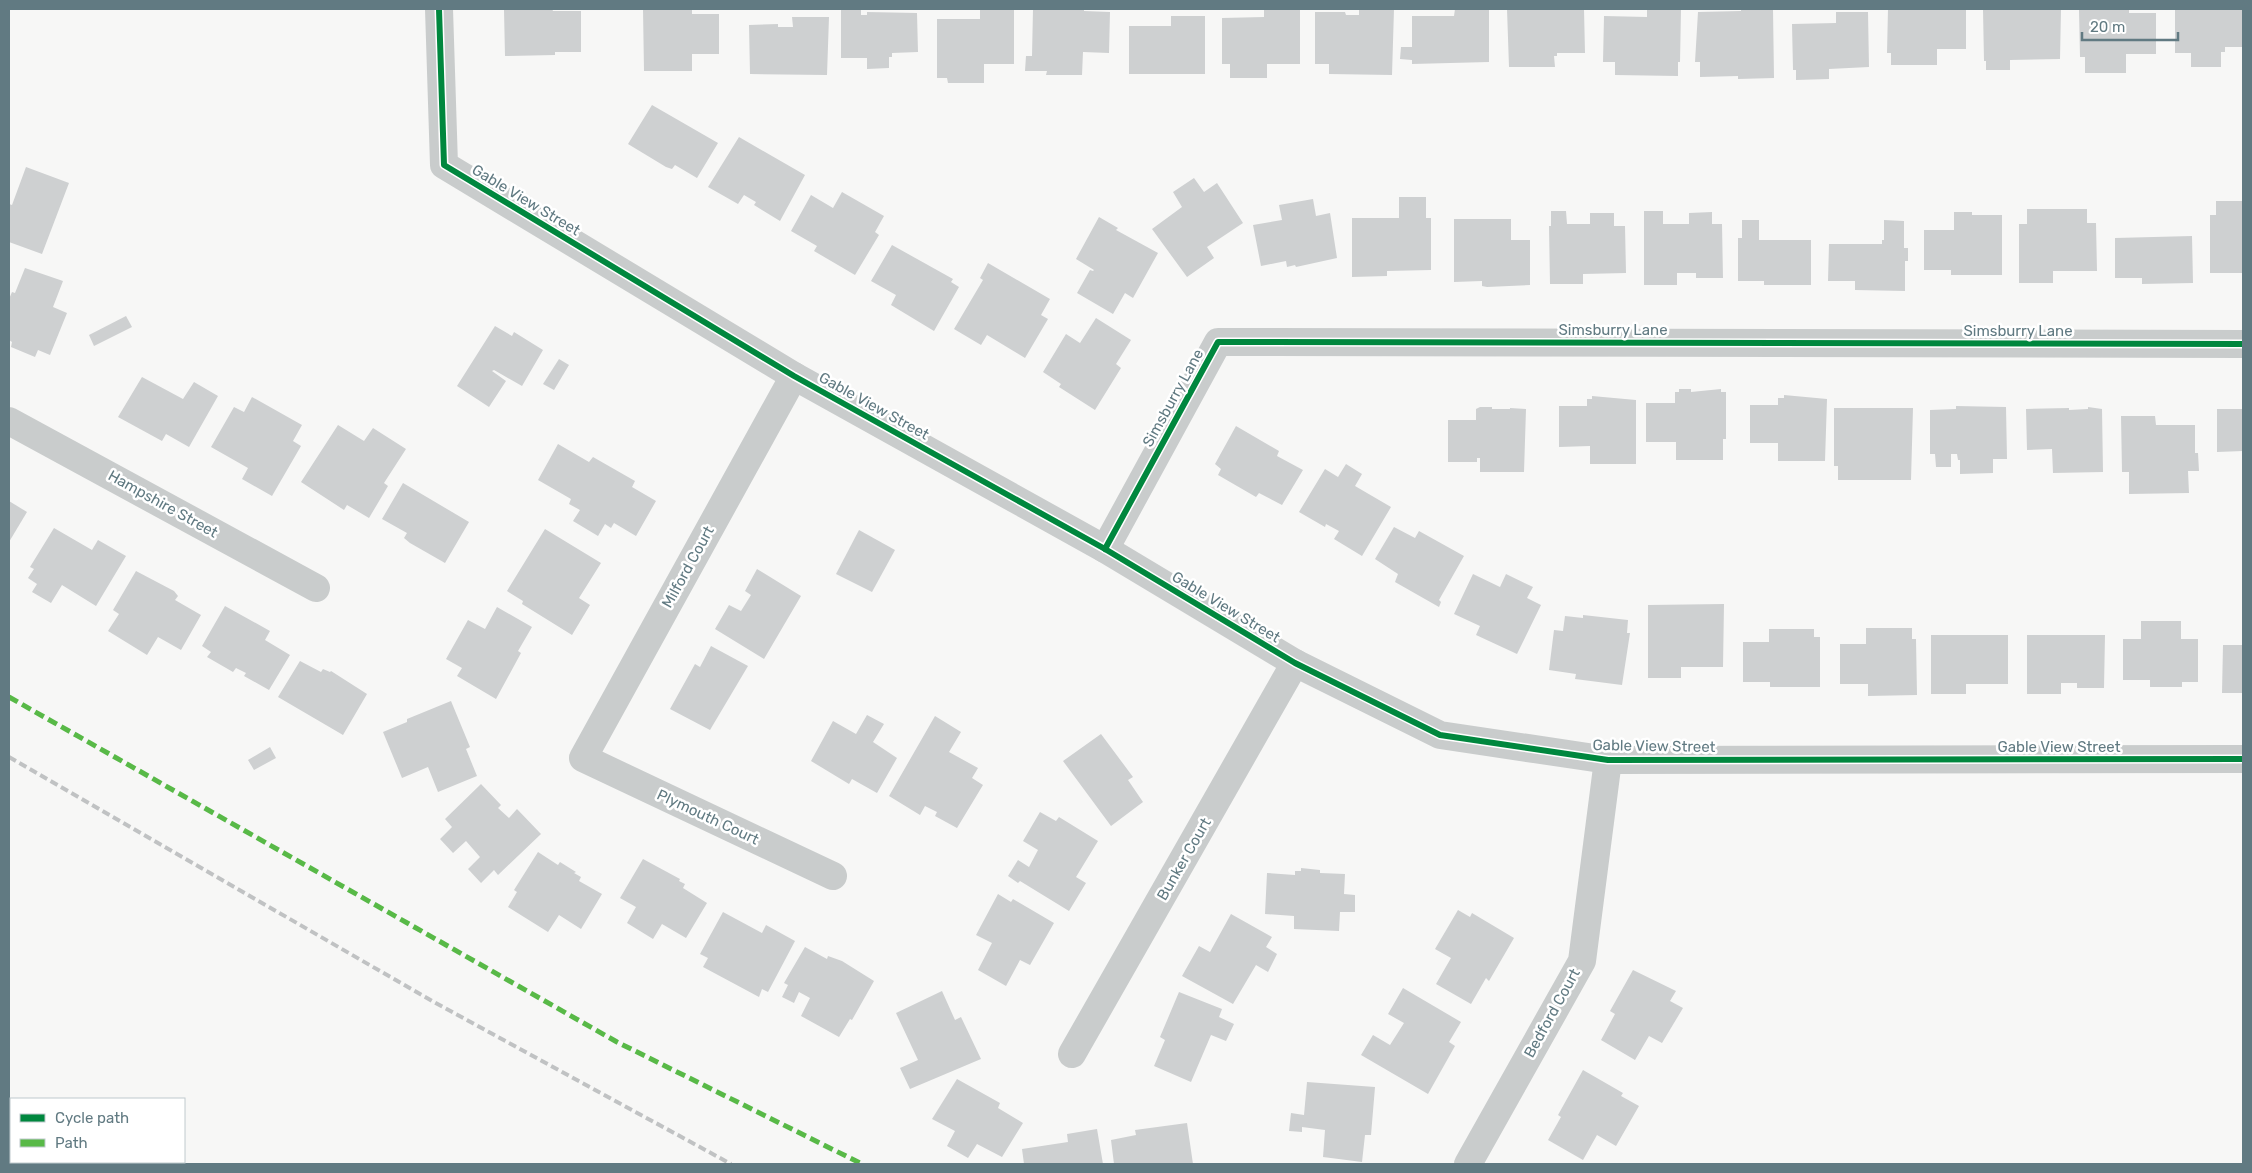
<svg xmlns="http://www.w3.org/2000/svg" width="2252" height="1173" font-family="Rubik,sans-serif">
  <rect width="100%" height="100%" fill="#f7f7f6"/>
  <!-- building -->
  <g fill="#ced0d1">
    <polygon points="552,9 553,11 581,11 581,52 555,52 555,55 505,56 504,10"/>
    <polygon points="643,9 692,9 692,14 719,14 719,54 692,54 692,71 644,71"/>
    <polygon points="841,9 861,9 861,15 867,15 867,12 917,13 918,52 892,53 892,57 889,57 889,68 867,69 867,58 841,58"/>
    <polygon points="980,9 1014,9 1014,64 984,64 984,83 948,83 947,78 937,78 937,19 980,19"/>
    <polygon points="1033,9 1084,9 1084,11 1110,12 1109,53 1083,52 1082,75 1046,75 1047,71 1025,71 1026,56 1032,56"/>
    <polygon points="1264,9 1300,9 1300,64 1267,64 1267,78 1230,78 1230,64 1222,64 1222,18 1264,17"/>
    <polygon points="1359,9 1394,9 1392,75 1329,74 1329,64 1315,64 1315,12 1345,12 1346,15 1359,15"/>
    <polygon points="1455,9 1489,9 1489,62 1412,64 1412,60 1400,59 1401,47 1412,47 1412,16 1454,16"/>
    <polygon points="1507,9 1584,9 1585,53 1557,53 1557,56 1554,56 1555,67 1509,67"/>
    <polygon points="1647,9 1681,9 1680,62 1678,62 1678,76 1615,75 1615,62 1603,62 1604,16 1647,17"/>
    <polygon points="1741,9 1773,9 1774,78 1738,79 1738,76 1700,77 1700,62 1695,62 1698,12 1741,11"/>
    <polygon points="1888,9 1966,9 1966,49 1937,49 1937,65 1891,65 1891,53 1887,53"/>
    <polygon points="2027,9 2061,9 2060,59 2010,60 2010,70 1986,70 1986,61 1984,61 1983,10"/>
    <polygon points="2129,9 2129,13 2156,13 2156,54 2126,54 2126,73 2085,73 2085,57 2080,57 2079,10"/>
    <polygon points="2175,9 2243,9 2243,47 2225,47 2225,52 2221,52 2221,67 2191,67 2191,53 2175,53"/>
    <polygon points="1836,12 1868,12 1869,67 1829,69 1829,79 1796,80 1796,70 1793,70 1792,24 1836,23"/>
    <polygon points="1171,16 1205,16 1205,74 1129,74 1129,26 1171,26"/>
    <polygon points="792,17 829,17 827,75 750,74 749,25 778,24 778,27 793,27"/>
    <polygon points="652,105 718,143 697,178 675,165 672,169 666,167 628,144"/>
    <polygon points="739,137 805,175 780,221 754,205 756,202 744,195 738,204 708,187"/>
    <polygon points="26,167 69,183 42,254 9,242 9,204 12,205"/>
    <polygon points="1194,178 1204,192 1217,183 1243,223 1207,247 1214,258 1187,277 1152,229 1182,207 1173,192"/>
    <polygon points="842,192 884,216 875,232 879,235 855,275 814,251 817,246 791,231 811,195 833,208"/>
    <polygon points="1399,197 1426,197 1426,218 1431,218 1431,270 1387,271 1387,276 1352,277 1352,218 1399,218"/>
    <polygon points="1313,199 1316,216 1330,213 1337,258 1296,267 1295,265 1287,267 1286,261 1261,266 1253,225 1282,220 1279,205"/>
    <polygon points="2216,201 2243,201 2243,273 2210,273 2210,215 2216,215"/>
    <polygon points="2027,209 2087,209 2087,223 2096,223 2097,271 2053,271 2053,283 2019,283 2019,224 2027,224"/>
    <polygon points="1551,211 1566,211 1567,224 1590,224 1590,213 1614,213 1614,226 1625,226 1626,273 1583,274 1583,284 1550,284 1549,226 1551,226"/>
    <polygon points="1644,211 1663,211 1663,224 1689,224 1689,213 1712,212 1712,224 1722,224 1723,278 1696,278 1696,273 1677,273 1677,285 1644,285"/>
    <polygon points="1954,212 1972,212 1972,215 2002,215 2002,275 1951,275 1951,270 1924,270 1924,230 1954,230"/>
    <polygon points="1099,217 1118,228 1116,230 1158,253 1133,298 1125,293 1113,314 1077,293 1090,270 1093,271 1094,270 1076,259"/>
    <polygon points="1454,219 1511,219 1511,240 1530,240 1530,285 1487,287 1482,286 1482,281 1454,282"/>
    <polygon points="1742,220 1759,220 1759,240 1811,240 1811,285 1764,285 1764,281 1738,281 1738,238 1742,238"/>
    <polygon points="1884,220 1904,221 1904,248 1908,248 1908,261 1905,261 1905,291 1855,290 1855,281 1828,281 1829,244 1882,244 1882,240 1884,240"/>
    <polygon points="2192,236 2193,283 2142,284 2142,278 2115,278 2115,238"/>
    <polygon points="892,245 953,279 951,282 959,287 934,331 891,305 896,295 871,281"/>
    <polygon points="988,263 1050,299 1041,315 1048,319 1025,358 987,335 981,345 954,329 983,280 980,278"/>
    <polygon points="25,268 63,281 53,307 67,313 50,355 38,350 35,357 11,347 12,342 9,340 9,299 12,292 15,293"/>
    <polygon points="126,316 132,327 94,346 89,335"/>
    <polygon points="1096,318 1131,340 1116,364 1121,368 1095,410 1059,387 1061,384 1043,372 1066,334 1080,343"/>
    <polygon points="495,326 512,336 514,332 543,350 522,386 494,370 492,371 506,381 489,407 457,386"/>
    <polygon points="559,359 569,365 554,390 543,384"/>
    <polygon points="142,377 183,399 194,382 218,396 189,447 166,434 162,441 118,417"/>
    <polygon points="1679,389 1691,389 1691,392 1721,389 1721,392 1726,392 1726,439 1723,439 1723,460 1676,460 1676,442 1646,442 1646,403 1675,403 1675,392 1679,392"/>
    <polygon points="1784,395 1827,399 1825,461 1778,461 1778,443 1750,443 1750,405 1778,405 1778,398 1784,398"/>
    <polygon points="1592,396 1636,400 1636,464 1590,464 1590,446 1559,447 1559,406 1587,406 1587,399 1592,399"/>
    <polygon points="252,397 302,425 293,441 301,446 272,496 242,479 248,468 211,447 234,407 244,412"/>
    <polygon points="1956,406 2006,407 2007,459 1993,459 1993,473 1960,474 1960,460 1958,460 1957,454 1951,454 1951,467 1936,467 1935,454 1930,454 1930,410 1956,409"/>
    <polygon points="1480,407 1492,407 1492,409 1510,409 1510,408 1526,409 1524,472 1480,472 1480,458 1477,458 1477,462 1448,462 1448,420 1476,420 1476,409"/>
    <polygon points="2088,407 2102,409 2103,472 2053,473 2052,449 2027,450 2026,409 2069,408 2069,410 2088,409"/>
    <polygon points="1834,408 1913,408 1911,480 1838,480 1838,466 1834,466"/>
    <polygon points="2217,409 2243,409 2243,451 2217,452"/>
    <polygon points="2121,416 2155,416 2156,425 2195,425 2195,453 2198,453 2199,471 2188,471 2189,493 2129,494 2129,472 2122,472"/>
    <polygon points="338,425 364,441 373,428 406,449 384,483 388,486 369,518 347,505 344,510 301,482"/>
    <polygon points="1236,426 1279,451 1277,456 1303,470 1282,505 1259,493 1256,497 1218,475 1221,469 1215,464"/>
    <polygon points="558,444 589,462 593,457 635,481 632,487 656,501 636,536 614,523 611,528 605,524 598,536 573,521 580,510 569,504 571,499 538,480"/>
    <polygon points="1346,464 1362,474 1355,486 1391,507 1362,556 1334,539 1339,531 1326,524 1325,527 1299,512 1325,469 1338,477"/>
    <polygon points="403,483 469,522 445,563 410,543 404,538 407,533 382,519"/>
    <polygon points="9,501 27,512 9,542"/>
    <polygon points="1394,527 1415,538 1419,531 1464,556 1439,600 1441,602 1439,607 1395,582 1398,574 1375,559"/>
    <polygon points="54,528 92,550 98,540 126,556 96,606 62,585 51,603 32,592 37,584 28,578 34,569 30,567"/>
    <polygon points="545,529 601,563 579,598 590,605 572,635 522,604 523,601 507,591"/>
    <polygon points="859,530 895,550 872,592 836,574"/>
    <polygon points="757,569 801,596 764,659 715,629 729,605 741,611 751,595 745,591"/>
    <polygon points="136,571 174,591 178,596 175,600 201,615 181,650 158,637 147,655 108,631 119,614 113,610"/>
    <polygon points="1473,574 1500,587 1506,574 1533,587 1527,598 1541,605 1517,654 1476,635 1480,626 1454,614"/>
    <polygon points="1724,604 1723,667 1681,667 1681,678 1648,678 1648,605"/>
    <polygon points="225,606 270,631 265,640 290,655 269,690 244,676 246,673 236,668 233,672 207,657 211,652 202,646"/>
    <polygon points="497,607 532,627 518,651 521,653 496,699 457,676 462,668 446,659 468,620 485,629"/>
    <polygon points="1583,615 1628,620 1627,633 1630,633 1622,685 1575,679 1576,674 1549,670 1554,630 1563,631 1565,616 1583,618"/>
    <polygon points="2141,621 2181,621 2181,639 2198,639 2198,682 2182,682 2182,687 2150,687 2150,680 2123,680 2123,639 2141,639"/>
    <polygon points="1866,628 1912,628 1912,639 1916,639 1917,695 1868,696 1868,684 1840,684 1840,644 1866,644"/>
    <polygon points="1769,629 1814,629 1814,637 1820,637 1820,687 1770,687 1770,682 1743,682 1743,642 1769,642"/>
    <polygon points="1931,635 2008,635 2008,684 1966,684 1966,694 1931,694"/>
    <polygon points="2027,635 2105,635 2104,688 2077,688 2077,683 2061,683 2061,694 2027,694"/>
    <polygon points="2223,645 2243,645 2243,693 2222,693"/>
    <polygon points="711,646 748,666 710,730 670,709 695,664 700,667"/>
    <polygon points="300,661 321,672 323,669 330,672 331,671 367,694 343,735 278,697"/>
    <polygon points="451,701 470,747 466,749 477,776 438,792 428,767 402,778 383,732 407,722 407,719"/>
    <polygon points="867,715 884,724 873,742 897,758 877,793 852,779 849,784 811,761 833,721 856,734"/>
    <polygon points="935,716 961,732 949,752 978,768 972,778 983,785 957,828 935,816 937,812 925,806 920,815 889,796"/>
    <polygon points="1101,734 1133,777 1128,780 1143,802 1111,826 1063,761"/>
    <polygon points="270,747 276,758 254,770 248,760"/>
    <polygon points="481,784 501,805 498,808 509,818 517,809 541,834 498,875 494,870 481,883 468,869 480,857 466,841 453,853 440,839 452,827 445,819"/>
    <polygon points="1040,812 1056,821 1059,817 1098,841 1076,877 1086,883 1069,911 1020,881 1018,883 1008,876 1018,860 1029,867 1038,850 1023,841"/>
    <polygon points="538,852 558,865 560,862 576,872 574,873 581,877 579,881 602,894 581,929 559,915 548,932 508,907 517,892 514,890"/>
    <polygon points="643,859 680,879 679,881 685,884 683,888 707,903 686,938 662,924 653,939 627,923 636,907 620,898"/>
    <polygon points="1301,868 1320,870 1320,873 1345,874 1344,894 1355,895 1355,912 1340,912 1339,931 1294,929 1294,916 1265,914 1267,873 1295,875 1295,871 1301,871"/>
    <polygon points="998,894 1011,902 1013,899 1054,923 1030,965 1020,960 1006,986 978,970 992,943 976,935"/>
    <polygon points="1458,910 1470,917 1472,913 1514,938 1489,981 1486,978 1471,1004 1436,984 1451,958 1435,949"/>
    <polygon points="723,912 762,933 766,925 795,941 768,992 762,989 759,997 703,967 708,958 700,954"/>
    <polygon points="1231,914 1272,937 1266,947 1277,954 1268,972 1256,965 1233,1004 1182,976 1199,946 1210,952"/>
    <polygon points="805,947 827,959 828,956 842,961 874,981 852,1020 850,1019 839,1037 801,1016 810,998 799,992 794,1003 782,997 788,985 784,983"/>
    <polygon points="1633,970 1676,991 1670,1001 1683,1008 1662,1043 1649,1036 1635,1060 1601,1040 1615,1014 1610,1011"/>
    <polygon points="1403,988 1461,1022 1449,1042 1455,1046 1428,1094 1361,1055 1373,1035 1390,1045 1404,1023 1388,1014"/>
    <polygon points="942,991 955,1020 961,1017 981,1059 910,1089 900,1068 918,1060 896,1013"/>
    <polygon points="1179,992 1222,1009 1219,1017 1234,1024 1226,1041 1211,1035 1191,1082 1154,1066 1165,1040 1160,1037"/>
    <polygon points="1583,1070 1623,1093 1621,1096 1639,1106 1616,1146 1597,1135 1583,1160 1548,1140 1561,1117 1558,1115"/>
    <polygon points="957,1079 1000,1103 998,1108 1023,1123 1002,1157 977,1144 968,1158 947,1146 955,1131 932,1119"/>
    <polygon points="1307,1082 1375,1087 1371,1135 1365,1135 1362,1162 1323,1157 1325,1130 1302,1127 1302,1132 1289,1131 1291,1113 1304,1115"/>
    <polygon points="1187,1123 1193,1164 1114,1164 1111,1140 1136,1135 1135,1130"/>
    <polygon points="1097,1129 1103,1164 1024,1164 1022,1149 1068,1142 1067,1134"/>
  </g>
  <g fill="none" stroke-linecap="round" stroke-linejoin="round">
    <!-- minor -->
    <g stroke="#c9cccc" stroke-width="28">
      <polyline points="439,9 444,165 794,376 1105,549 1295,663 1440,735 1608,760 2243,759"/>
      <polyline points="794,376 583,758 833,876"/>
      <polyline points="9,421 316,588"/>
      <polyline points="1105,549 1218,342 2243,344"/>
      <polyline points="1072,1054 1295,663"/>
      <polyline points="1468,1164 1582,961 1608,760"/>
    </g>
    <!-- rail -->
    <polyline stroke="#c0c2c3" stroke-width="4" stroke-dasharray="8 4" stroke-linecap="butt" points="9,757 432,1001 731,1164"/>
    <!-- quiet -->
    <polyline stroke="#58b947" stroke-width="5" stroke-dasharray="10 5" stroke-linecap="butt" points="9,697 617,1042 862,1164"/>
    <!-- cycleway casing -->
    <g stroke="#fff" stroke-width="9">
      <g id="cycleway">
        <polyline points="439,9 444,165 794,376 1105,549 1295,663 1440,735 1608,760 2243,759"/>
        <polyline points="1105,549 1218,342 2243,344"/>
      </g>
    </g>
    <!-- cycleway -->
    <use href="#cycleway" stroke="#00873e" stroke-width="6"/>
  </g>
  <g text-anchor="middle" stroke-width="5" stroke-linejoin="round" paint-order="stroke">
    <!-- street labels -->
    <g font-size="15" fill="#617a82" stroke="#fff">
      <text transform="translate(526 200) rotate(31)" y="5">Gable View Street</text>
      <text x="1613" y="335">Simsburry Lane</text>
      <text x="2018" y="336">Simsburry Lane</text>
      <text transform="translate(1173 398) rotate(-61)" y="5">Simsburry Lane</text>
      <text transform="translate(874 406) rotate(29)" y="5">Gable View Street</text>
      <text transform="translate(163 504) rotate(29)" y="5">Hampshire Street</text>
      <text transform="translate(688 567) rotate(-61)" y="5">Milford Court</text>
      <text transform="translate(1226 607) rotate(31)" y="5">Gable View Street</text>
      <text transform="translate(1654 746) rotate(1)" y="5">Gable View Street</text>
      <text x="2059" y="752">Gable View Street</text>
      <text transform="translate(708 817) rotate(25)" y="5">Plymouth Court</text>
      <text transform="translate(1184 859) rotate(-60)" y="5">Bunker Court</text>
      <text transform="translate(1552 1013) rotate(-61)" y="5">Bedford Court</text>
    </g>
  </g>
  <!-- border -->
  <rect width="2252" height="1173" fill="none" stroke="#617a82" stroke-width="20"/>
  <!-- legend -->
  <rect x="10" y="1098" width="175" height="65" fill="#ffffff" stroke="#c0cacd"/>
  <rect x="20" y="1114" width="25" height="8" fill="#00873e" stroke="#c0cacd"/>
  <text x="55" y="1123" font-size="15" fill="#617a82">Cycle path</text>
  <rect x="20" y="1139" width="25" height="8" fill="#58b947" stroke="#c0cacd"/>
  <text x="55" y="1148" font-size="15" fill="#617a82">Path</text>
  <!-- scale -->
  <path d="M2082 32v8h96v-8" fill="none" stroke="#617a82" stroke-width="2.5"/>
  <text x="2090" y="32" font-size="15" fill="#617a82" stroke="#ffffff" stroke-width="4" paint-order="stroke">20 m</text>
</svg>
